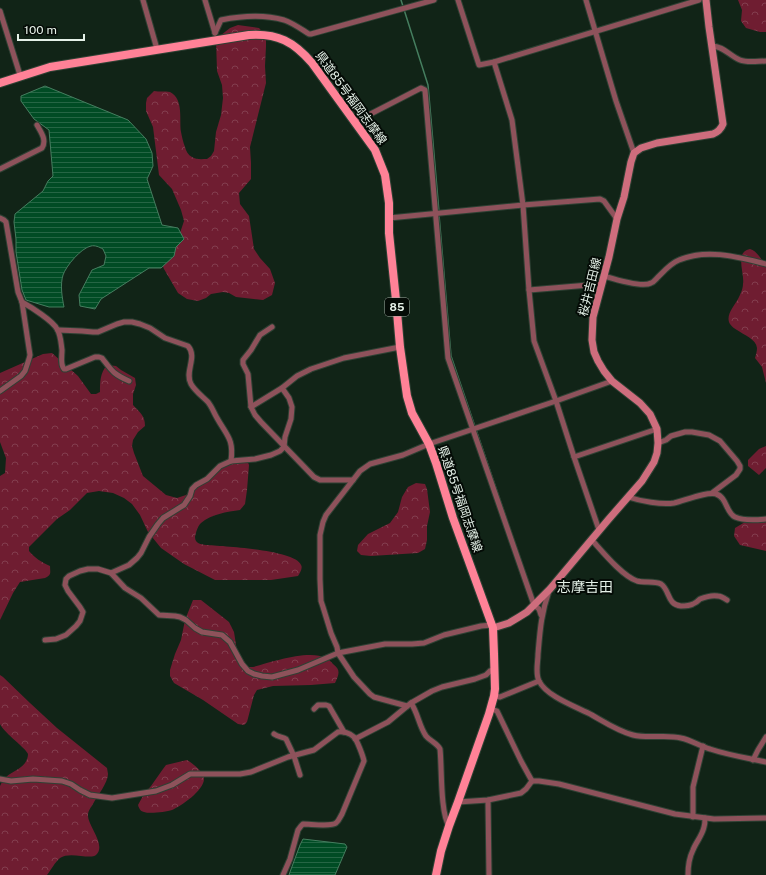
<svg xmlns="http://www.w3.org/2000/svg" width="766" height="875" font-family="'Public Sans','Noto Sans JP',sans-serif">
  <defs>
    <pattern id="forest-crowns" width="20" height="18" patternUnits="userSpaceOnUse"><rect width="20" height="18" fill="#6f1d31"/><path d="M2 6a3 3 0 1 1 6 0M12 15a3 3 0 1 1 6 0" fill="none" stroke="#833e4f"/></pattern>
    <pattern id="water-rules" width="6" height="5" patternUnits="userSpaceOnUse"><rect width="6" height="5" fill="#004c24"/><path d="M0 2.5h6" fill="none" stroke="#256644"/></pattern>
  </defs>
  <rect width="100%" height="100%" fill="#112417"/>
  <!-- forest -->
  <g fill="url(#forest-crowns)">
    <polygon points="738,0 766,0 766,32 760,32 746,28 741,21 742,10"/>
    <path d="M238,25L259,28L266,36V46L265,66L266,83L250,147L251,163V179L239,193L240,204L249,216L254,249L260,258L270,269L275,283L272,295L263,300L236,297L229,293L223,292L211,294L206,298L198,301L187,299L178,293L164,269L162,264L177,242L184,221L181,210L172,189L159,175L153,127L146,111V103L147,98L154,91C159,92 165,91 170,92C184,99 179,120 181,132C182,137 183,142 185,147C186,151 188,155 192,157C196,160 203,159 207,159L211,156L214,151L216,132L221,115L223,98L222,85L217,71L216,39L230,28Z"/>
    <path d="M750,249C757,251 763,261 766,267V383L762,367L755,358C756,355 757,351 757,348C756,339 744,335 737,330C735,329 732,327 730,324C725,316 734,306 738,299C740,295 743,289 743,284C745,274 734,252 750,249Z"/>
    <path d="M52,353L78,376L91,394H96L100,392C100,382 100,373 107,365L116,366L121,370L135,378L136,385L133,394V405C140,413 145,415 145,426L138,432L133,440L132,446L134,453L143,476L166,495L177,498L186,495L199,485L209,474L234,461L247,460L249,465L247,490L245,504L240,510C227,512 211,514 201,523C197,527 196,533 195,537C195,544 201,544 206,545C222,546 296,550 301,565C303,568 300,573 298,576L271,580H215L184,564L161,548L148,532L140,515L132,504L124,498L113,493L99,491L87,493L70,510L57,519L29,547V551C35,558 41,562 50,566C50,572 52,575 45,578L20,582L13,593L0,620V476L5,473L6,458L0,442V373L43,354Z"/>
    <polygon points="766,446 766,468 759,475 748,466 748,460 759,449"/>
    <polygon points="416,483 425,484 427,489 430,512 427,526 427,540 425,549 418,553 371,556 361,555 357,551 358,545 368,534 390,523 398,512 402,497 408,487"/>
    <polygon points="766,520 766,551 740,545 734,536 735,528 745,522"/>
    <path d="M193,600H201L229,622L234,632L237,651L248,667H253C271,662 309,649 326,658C329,659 331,662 333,664C341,670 339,674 335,683L311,685L273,686L257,690L254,695L247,722L244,725L238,724L203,700L174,683L170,676V670L175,654L181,640L185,620Z"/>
    <path d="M0,675L3,677L30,703L57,728L107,768C107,768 108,773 108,774C108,783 97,796 93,804C91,807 88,811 88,815C87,825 107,845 96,855C90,860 70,851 60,858C55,862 51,870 47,875H0V786C7,771 17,773 25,763C27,760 28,757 28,754C26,748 5,734 0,724Z"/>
    <path d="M187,760C193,764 202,770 204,778C205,790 181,806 172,810C166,812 149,814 144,812C140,811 139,808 138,805L144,794L151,786L163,769L166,765Z"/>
  </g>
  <!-- water -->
  <g fill="url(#water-rules)" stroke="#457e5f">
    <path d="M45,86L128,120L146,139L152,153L153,166L147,179L162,225L178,228L184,239L176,247L174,256L161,268H149L101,299L95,309L80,306L79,295L92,270L104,265L106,256L103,249C99,247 95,245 91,246C81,248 66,266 63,275C60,285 62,297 64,307H49L26,300L22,290L16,252V239L14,222L15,214L43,191L48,181L53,176L49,130L34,119L21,101V96Z"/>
    <polygon points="303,839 345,844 347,847 335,875 289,875 290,872 300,845"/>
  </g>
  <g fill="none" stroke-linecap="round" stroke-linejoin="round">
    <!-- stream -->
    <g stroke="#457e5f" stroke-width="1.5">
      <polyline points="401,0 428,85 439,212"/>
      <polyline points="439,215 451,356 506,518"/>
    </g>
    <!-- street casing -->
    <g stroke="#2f4134" stroke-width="7">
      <g id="street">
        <polyline points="143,0 157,49"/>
        <polyline points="205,0 215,33"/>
        <polyline points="458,0 479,65 494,62 699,0"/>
        <polyline points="586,0 616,101 634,153"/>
        <polyline points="0,11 20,75"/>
        <path d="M215,33L221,20C241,16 263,14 284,20C293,23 301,29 309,34H311L434,0"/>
        <path d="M712,46C723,46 730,56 740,60C747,63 758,61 766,61"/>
        <polyline points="494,62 512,120 523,205 529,290 534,341 556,401 574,457 599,530"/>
        <polyline points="355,122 421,88 425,90 448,358 534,605 539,609 541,615"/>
        <path d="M0,169L42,148C47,140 41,132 37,125"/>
        <polyline points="0,218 4,220 6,222 18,292 22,302 30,355 29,359 25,371 21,376 0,391"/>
        <polyline points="389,218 523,205 600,199 604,201 617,219"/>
        <path d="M604,276C614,279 642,288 651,283C654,282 656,279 658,277C664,271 671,263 679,260C707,248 738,257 766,264"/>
        <polyline points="529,290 601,284"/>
        <path d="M22,302C31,307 53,321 57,329C61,335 61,344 62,350C62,357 60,364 64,369H66L95,357H99L102,358C112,371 113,374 129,381"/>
        <polyline points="272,327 260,335 251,350 243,360 243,364 248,374 251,407 255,415 261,422 314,477 320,480 353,480"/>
        <path d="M58,330L82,331L93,332H98L117,324L124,322H132L140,324L150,328L165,338L188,346C198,357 184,372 191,384C195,391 202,396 208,402C212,407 214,413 217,418C227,436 234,439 231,461"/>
        <polyline points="251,407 282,388 297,376 311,369 344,358 400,347"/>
        <polyline points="658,443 666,440 671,436 685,432 692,432 709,435 720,441 737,461 740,466 740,469 736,475 712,493"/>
        <polyline points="574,457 657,429"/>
        <path d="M628,497C640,501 662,505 674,503C684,501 707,491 716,494C727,497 726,513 735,517C744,521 757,520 766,519"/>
        <path d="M591,539C602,551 622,576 637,581C644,583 655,581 661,584C670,590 667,605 681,606C685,606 689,606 693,604C696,603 698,601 700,599C705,597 713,595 718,596C721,596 724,598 727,600"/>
        <polyline points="111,573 129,565 137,558 141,553 149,537 158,524 163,518 184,505 190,496 192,489 196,485 207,479 220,466 231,461 255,459 271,455 280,451 284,447 285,437 291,419 292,407 289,398 282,388"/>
        <path d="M549,591C541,614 540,631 538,654C538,663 535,673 539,681C547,697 577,707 592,715C606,723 618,731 633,735C649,739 666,734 681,738C691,740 700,746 710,749C728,755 747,758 766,762"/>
        <polyline points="45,640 56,639 66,635 76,626 80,621 83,612 80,607 68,591 65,585 66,579 69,576 80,571 88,569 98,569 111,573 125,588 141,598 159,615 175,616 180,617 186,620 195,628 202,632 222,635 230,642 242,664 248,671 254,674 262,676 272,677 298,670 338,653 385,644 412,644 424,643 444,635 481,626 492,625"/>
        <polyline points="494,696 500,697 539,681"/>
        <path d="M411,703C418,713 419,726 426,736C430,741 437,743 440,749C442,767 440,812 449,826"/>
        <polyline points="407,706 374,697 370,694 354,677 338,653 337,647 331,633 323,607 321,601 320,579 320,535 323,522 326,515 360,471 370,464 403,455 429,444 556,401 612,381"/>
        <polyline points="314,709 318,705 326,705 329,706 344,732"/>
        <polyline points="491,709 497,711 521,761 532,781"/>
        <path d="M274,734C278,737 283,737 286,739L294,756L300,775"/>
        <polyline points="355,739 388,722 411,703 432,691 442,687 475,679 486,675 490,671 494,670"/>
        <polyline points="753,760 758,750 766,737"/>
        <path d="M0,779L11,781L33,779L62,781L71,784L80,790L90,795L112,798L156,791L172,785L190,774H240L251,772L288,757L314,750L338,732C343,731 350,733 354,737C357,740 363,756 364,761L342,814C340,817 339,821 336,823C331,827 311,824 303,824L301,826L298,830L290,859L283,875"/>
        <polyline points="532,781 539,781 559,784 675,814 714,819 766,818"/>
        <polyline points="488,800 489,875"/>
        <polyline points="458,802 488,800 521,793 526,789 532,781"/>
        <polyline points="693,817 693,787 703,746"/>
        <path d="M688,875C688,866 689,858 693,850C696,842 702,836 704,827C705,824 705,821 705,818"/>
      </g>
    </g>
    <!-- secondary casing -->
    <g stroke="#2f4134" stroke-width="9">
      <path id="secondary" d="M493,628L509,623L519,617L527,612L550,589L608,520L642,481L654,462L657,453L658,443L657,429L650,414L640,403L612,381L604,371L598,361L594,352L592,340L593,317L609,257L617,219L624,197L631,162L634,153L641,148L657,143L713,134C718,132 721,129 723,124L709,27L706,0"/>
    </g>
    <!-- primary casing -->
    <g stroke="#2f4134" stroke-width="10">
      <path id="primary" d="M0,83L50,67L249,35C278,33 294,42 312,63L375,150L385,175L389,203V233L396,300L400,347L407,396L412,413L429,444L436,463L453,518L493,628L494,654L495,689L494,696L489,714L458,802L449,826L441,851L436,875"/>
    </g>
    <!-- street -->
    <use href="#street" stroke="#8e525b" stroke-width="5"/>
    <!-- secondary -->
    <use href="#secondary" stroke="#ce6d7d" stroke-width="7"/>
    <!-- primary -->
    <use href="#primary" stroke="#ff8297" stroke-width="8"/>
  </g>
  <g text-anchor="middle" stroke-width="4" stroke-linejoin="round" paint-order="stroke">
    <!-- shield labels -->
    <rect fill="#040b06" stroke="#a2aca4" stroke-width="1" x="385" y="298" width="24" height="18" rx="3"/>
    <g font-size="11" font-weight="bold" fill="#e5f1e8">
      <text x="397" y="311">85</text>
    </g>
    <!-- street labels -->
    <g font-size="12" fill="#e5f1e8" stroke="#040b06">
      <text transform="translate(351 98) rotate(54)" y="4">県道85号福岡志摩線</text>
      <text transform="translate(590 287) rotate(-76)" y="4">桜井吉田線</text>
      <text transform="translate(460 499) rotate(71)" y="4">県道85号福岡志摩線</text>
    </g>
    <!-- quarter labels -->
    <g font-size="14" fill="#e5f1e8" stroke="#040b06">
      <text x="585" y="592">志摩吉田</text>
    </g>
  </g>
  <!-- scale -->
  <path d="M18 34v6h66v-6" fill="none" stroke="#e5f1e8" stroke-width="2"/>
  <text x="24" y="34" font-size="12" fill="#e5f1e8" stroke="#040b06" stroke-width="3" paint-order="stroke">100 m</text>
</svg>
